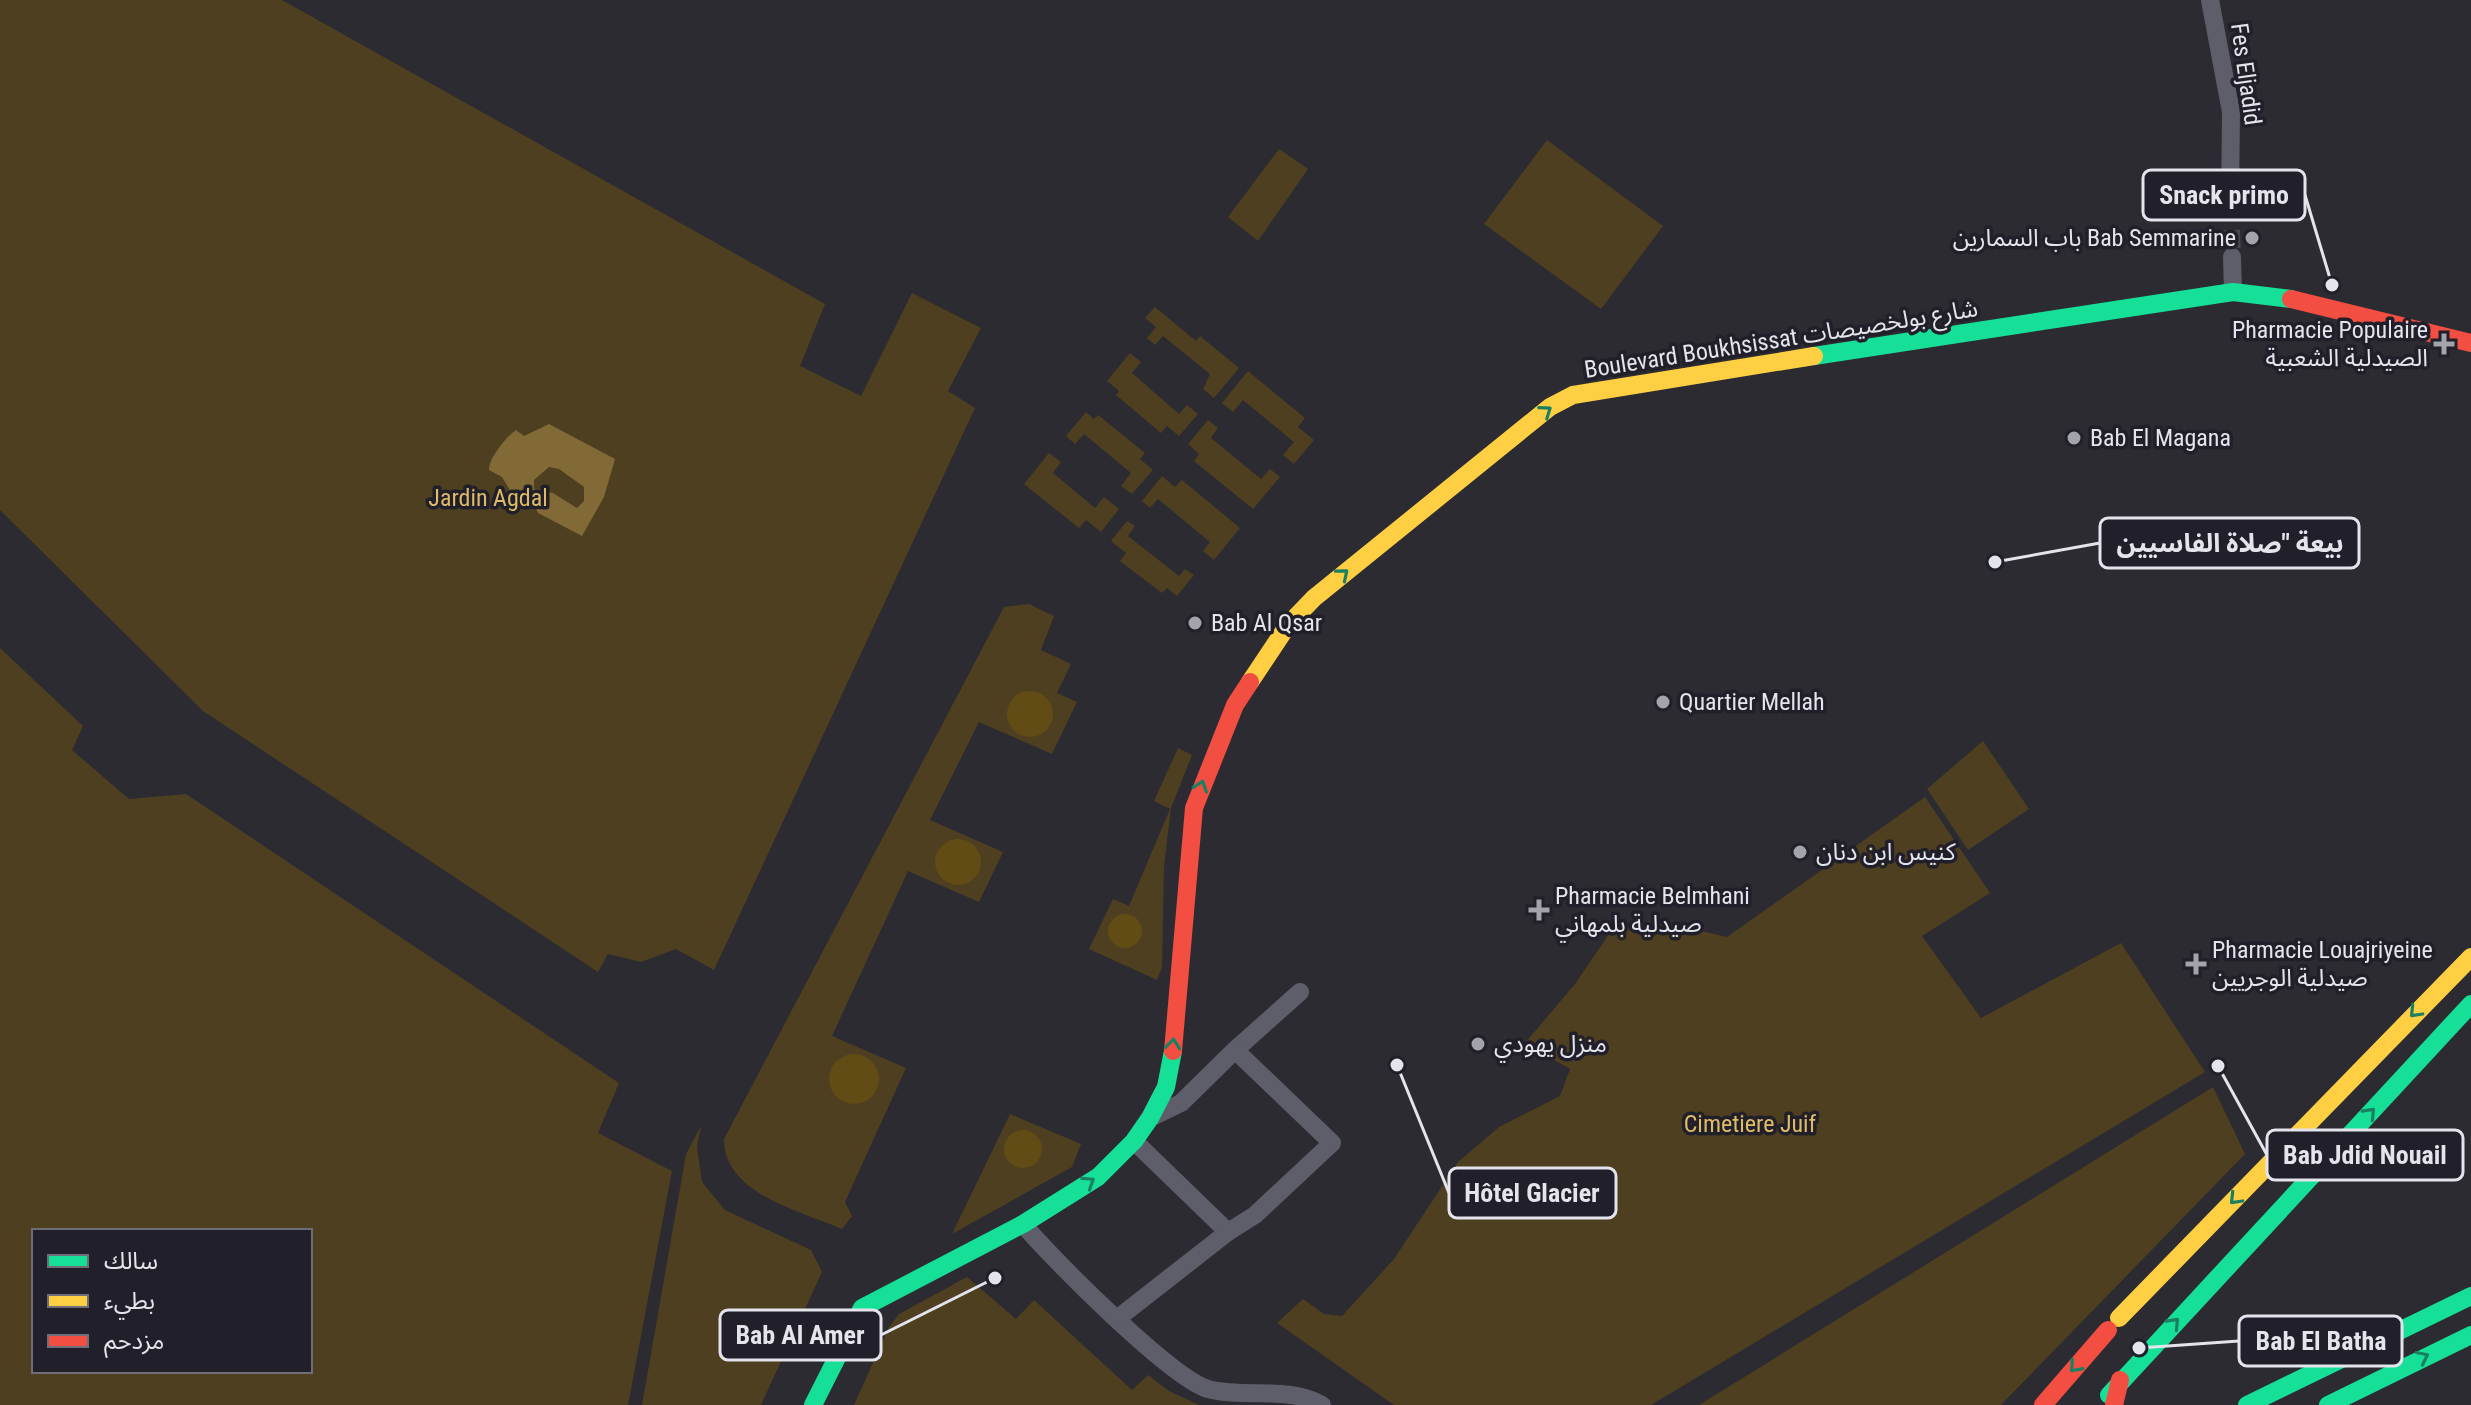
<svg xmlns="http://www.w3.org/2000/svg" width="2471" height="1405" font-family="'Roboto Condensed','Noto Sans Arabic',sans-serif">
  <rect width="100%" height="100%" fill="#2b2b31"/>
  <!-- green -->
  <g fill="#4d3f20" fill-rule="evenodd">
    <polygon points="0,0 282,0 825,304 800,366 861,396 912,293 981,328 948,391 975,408 714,970 676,949 641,962 608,954 598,972 203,711 0,510"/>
    <polygon points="1547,140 1663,226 1601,309 1484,224"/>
    <polygon points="1279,149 1308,169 1258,241 1228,217"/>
    <polygon points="1155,307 1196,341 1200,336 1239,368 1214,398 1203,389 1210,374 1163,336 1155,345 1147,338 1156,327 1145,318"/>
    <polygon points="1130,353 1141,362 1132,373 1179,414 1187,405 1198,414 1179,436 1167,426 1161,433 1116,395 1119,391 1107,381"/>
    <polygon points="1248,371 1305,418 1298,427 1314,440 1294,464 1283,455 1294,442 1243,400 1233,412 1222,403"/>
    <polygon points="1086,412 1094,419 1098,415 1145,453 1140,459 1153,470 1132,494 1121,486 1131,473 1084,434 1075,444 1066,436"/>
    <polygon points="1208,420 1218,428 1211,438 1261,479 1270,469 1280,477 1253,509 1194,461 1199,454 1188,444"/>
    <polygon points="1049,453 1061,462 1053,473 1095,508 1104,497 1119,509 1101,532 1086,520 1079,528 1024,484"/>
    <polygon points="1162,476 1175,487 1182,480 1240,528 1214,560 1203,551 1210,542 1158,499 1150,508 1142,501"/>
    <polygon points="1127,521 1135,526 1128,536 1179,576 1185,569 1194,575 1177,596 1167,588 1162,593 1120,561 1126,553 1111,541"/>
    <path d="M1029,604L1054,616L1041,650L1071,664L1057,693L1077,702L1052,754L979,722L930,820L1003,852L979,902L908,871L832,1036L906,1068L845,1202L852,1216L842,1229C799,1210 724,1194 724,1139L1004,607Z"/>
    <path d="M0,648L83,726L72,750L129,799L186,794L619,1083L598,1133L672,1171L628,1405H0ZM310,1231V1371H34V1231Z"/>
    <polygon points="1983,741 2029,809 1968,850 1927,789"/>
    <polygon points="1178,748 1192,755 1171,808 1164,866 1162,967 1157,980 1089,949 1113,899 1129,906 1170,809 1154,801"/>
    <polygon points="1925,797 1990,893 1922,936 1981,1018 2121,943 2205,1072 1651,1405 1394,1405 1277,1323 1303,1299 1324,1314 1342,1316 1394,1259 1458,1162 1499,1127 1560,1096 1570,1069 1525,1043 1575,984 1611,931 1655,920 1727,937"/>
    <polygon points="2213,1087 2245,1154 2001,1405 1699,1405"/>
    <polygon points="1010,1114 1081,1144 1072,1167 952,1234"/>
    <polygon points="701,1126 697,1147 702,1182 725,1210 811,1250 822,1272 761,1405 642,1405 686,1154"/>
    <polygon points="967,1277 1016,1319 1034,1300 1132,1390 1148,1375 1169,1391 1199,1405 854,1405 889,1327 899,1314"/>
  </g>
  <!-- forest -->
  <g fill="#614c16">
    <circle cx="1030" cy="714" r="23"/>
    <circle cx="958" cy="862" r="23"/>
    <circle cx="1125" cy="931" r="17"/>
    <circle cx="854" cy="1079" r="25"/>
    <circle cx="1023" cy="1149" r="19"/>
  </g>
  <!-- water -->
  <path fill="#816a35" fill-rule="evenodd" d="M549,424L615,459L604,497L582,536L538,513L533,503L511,492L502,477L489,470C489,458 506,437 516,430L524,436ZM549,467L559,469L584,487V501L577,508L553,493L534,489V480Z"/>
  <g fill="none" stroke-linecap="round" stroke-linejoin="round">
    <!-- street-tunnel -->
    <polyline stroke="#47474d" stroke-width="18" stroke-dasharray="18 9" stroke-linecap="butt" points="2230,203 2232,257"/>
    <!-- street -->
    <g stroke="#5e5d6a" stroke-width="18">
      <polyline points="2210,0 2231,112 2230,203"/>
      <polyline points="2232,257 2233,292"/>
      <polyline points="1235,1050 1300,992"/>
      <polyline points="1134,1141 1228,1232"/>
      <path d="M1023,1224C1051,1258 1171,1378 1208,1389C1246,1399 1286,1385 1322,1405"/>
      <polyline points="1118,1318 1228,1232 1255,1215 1332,1143 1235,1050 1181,1103 1150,1118"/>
    </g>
    <!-- fast -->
    <g stroke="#16e098" stroke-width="18">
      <polyline points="1814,356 2233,292 2291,299"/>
      <polyline points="2109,1395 2471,1004"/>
      <polyline points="813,1405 862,1308 1023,1224 1098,1177 1134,1141 1150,1118 1166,1087 1173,1051"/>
      <polyline points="2247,1405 2471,1296"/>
      <polyline points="2328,1405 2471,1335"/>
    </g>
    <!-- slow -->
    <g stroke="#ffcf43" stroke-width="18">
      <polyline points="1250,682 1288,625 1314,598 1550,407 1573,395 1814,356"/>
      <polyline points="2119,1318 2471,957"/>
    </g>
    <!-- jam -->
    <g stroke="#f24e42" stroke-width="18">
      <polyline points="2291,299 2471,343"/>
      <polyline points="1173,1051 1194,808 1235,705 1250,682"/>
      <polyline points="2043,1405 2108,1330"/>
      <polyline points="2114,1405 2120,1380"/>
    </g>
  </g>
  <!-- one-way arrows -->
  <defs><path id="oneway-chevron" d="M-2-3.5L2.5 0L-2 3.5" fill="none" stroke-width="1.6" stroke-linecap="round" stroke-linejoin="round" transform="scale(2)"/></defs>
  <g stroke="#1b8061">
    <use href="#oneway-chevron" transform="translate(1546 411) rotate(-35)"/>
    <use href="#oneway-chevron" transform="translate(1343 574) rotate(-40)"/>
    <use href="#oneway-chevron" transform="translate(1201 786) rotate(-72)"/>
    <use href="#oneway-chevron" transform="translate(2415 1012) rotate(134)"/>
    <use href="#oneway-chevron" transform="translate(1173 1044) rotate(-84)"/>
    <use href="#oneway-chevron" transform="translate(2370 1113) rotate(-47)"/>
    <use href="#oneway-chevron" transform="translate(1089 1182) rotate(-33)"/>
    <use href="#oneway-chevron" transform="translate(2235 1199) rotate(134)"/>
    <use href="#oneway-chevron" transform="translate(2174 1323) rotate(-47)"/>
    <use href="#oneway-chevron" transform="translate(2423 1357) rotate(-26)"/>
    <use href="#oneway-chevron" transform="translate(2075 1367) rotate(131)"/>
  </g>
  <!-- markers -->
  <g fill="#a3a3ab" stroke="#201f2a" stroke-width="3">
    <circle cx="2252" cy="238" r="8"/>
    <path d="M2440 332h8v8h8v8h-8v8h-8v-8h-8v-8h8z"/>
    <circle cx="2074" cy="438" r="8"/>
    <circle cx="1195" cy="623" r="8"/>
    <circle cx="1663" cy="702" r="8"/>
    <circle cx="1800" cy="852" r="8"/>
    <path d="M1535 898h8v8h8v8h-8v8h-8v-8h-8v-8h8z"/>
    <path d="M2192 952h8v8h8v8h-8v8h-8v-8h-8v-8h8z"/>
    <circle cx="1478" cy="1044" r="8"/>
  </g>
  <g text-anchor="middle" stroke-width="7" stroke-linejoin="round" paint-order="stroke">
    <!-- street labels -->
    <g font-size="24" fill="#e4e4ec" stroke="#201f2a">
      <text transform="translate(2246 74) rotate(82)" y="8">Fes Eljadid</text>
      <text transform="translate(1781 339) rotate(-9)" y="8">Boulevard Boukhsissat شارع بولخصيصات</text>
    </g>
    <!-- poi labels -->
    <g font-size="24" fill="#e4e4ec" stroke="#201f2a" text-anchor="start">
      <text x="2236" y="246" text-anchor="end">باب السمارين Bab Semmarine</text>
      <text x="2428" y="338" text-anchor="end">Pharmacie Populaire<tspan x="2428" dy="28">الصيدلية الشعبية</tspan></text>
      <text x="2090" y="446">Bab El Magana</text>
      <text x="1211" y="631">Bab Al Qsar</text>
      <text x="1679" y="710">Quartier Mellah</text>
      <text x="1816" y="860">كنيس ابن دنان</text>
      <text x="1555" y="904">Pharmacie Belmhani<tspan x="1555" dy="28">صيدلية بلمهاني</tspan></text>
      <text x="2212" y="958">Pharmacie Louajriyeine<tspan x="2212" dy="28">صيدلية الوجريين</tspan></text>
      <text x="1494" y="1052">منزل يهودي</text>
    </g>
    <!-- park labels -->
    <g font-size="24" fill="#e0bb65" stroke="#201f2a">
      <text x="488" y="506">Jardin Agdal</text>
      <text x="1750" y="1132">Cimetiere Juif</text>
    </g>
  </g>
  <!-- callouts -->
  <path fill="none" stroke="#e4e4ec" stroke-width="3" d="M2332 285L2305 195M1995 562L2100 543M2218 1066L2267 1155M1397 1065L1449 1193M995 1278L881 1335M2139 1348L2239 1341"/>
  <g fill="#e4e4ec" stroke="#201f2a" stroke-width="3">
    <circle cx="2332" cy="285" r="8"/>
    <circle cx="1995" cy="562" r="8"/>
    <circle cx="2218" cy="1066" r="8"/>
    <circle cx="1397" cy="1065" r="8"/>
    <circle cx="995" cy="1278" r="8"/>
    <circle cx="2139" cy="1348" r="8"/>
  </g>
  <g fill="#201f2a" stroke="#e4e4ec" stroke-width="3">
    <rect x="2143" y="170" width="162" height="50" rx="8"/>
    <rect x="2100" y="518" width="259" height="50" rx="8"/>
    <rect x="2267" y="1130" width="196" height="50" rx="8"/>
    <rect x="1449" y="1168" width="167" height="50" rx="8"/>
    <rect x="720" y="1310" width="161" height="50" rx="8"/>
    <rect x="2239" y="1316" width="163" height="50" rx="8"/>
  </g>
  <g font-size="26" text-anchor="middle" font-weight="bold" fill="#e4e4ec">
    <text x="2224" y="204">Snack primo</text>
    <text x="2230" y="552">بيعة "صلاة الفاسيين</text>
    <text x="2365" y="1164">Bab Jdid Nouail</text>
    <text x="1532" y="1202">Hôtel Glacier</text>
    <text x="800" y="1344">Bab Al Amer</text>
    <text x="2321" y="1350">Bab El Batha</text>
  </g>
  <!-- legend -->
  <rect x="32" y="1229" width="280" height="144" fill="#201f2a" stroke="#6e6e78" stroke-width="2"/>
  <rect x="48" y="1255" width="40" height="12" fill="#16e098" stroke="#6e6e78" stroke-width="2"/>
  <text x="104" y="1269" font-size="24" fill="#e4e4ec">سالك</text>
  <rect x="48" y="1295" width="40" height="12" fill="#ffcf43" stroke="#6e6e78" stroke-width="2"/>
  <text x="104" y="1309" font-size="24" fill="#e4e4ec">بطيء</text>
  <rect x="48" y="1335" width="40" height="12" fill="#f24e42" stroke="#6e6e78" stroke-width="2"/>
  <text x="104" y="1349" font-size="24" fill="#e4e4ec">مزدحم</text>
</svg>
